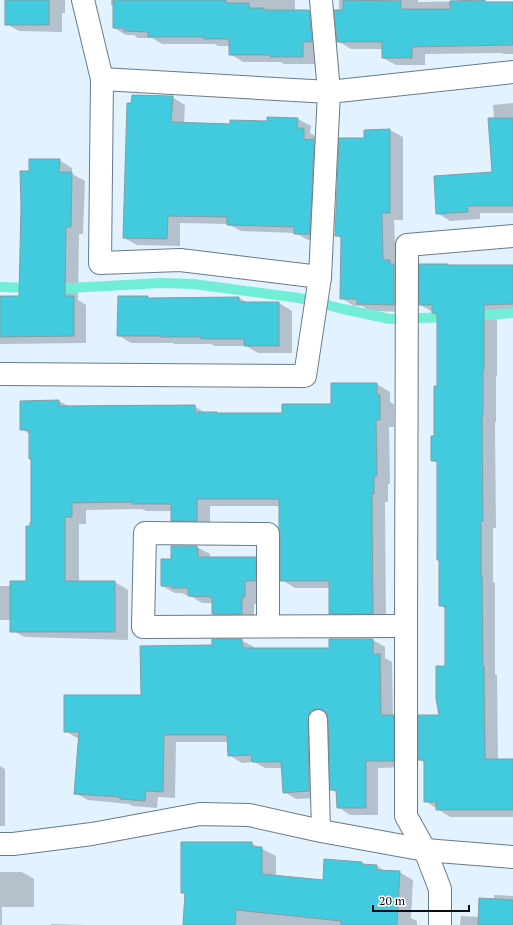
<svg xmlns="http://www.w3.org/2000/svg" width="513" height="925" font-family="'PT Serif',serif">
  <rect width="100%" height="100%" fill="#e2f2ff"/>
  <!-- shadow -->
  <g fill="#0003">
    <polygon points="6,0 65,0 65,13 62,13 62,32 19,31 6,24"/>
    <polygon points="111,0 295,0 295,11 309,11 322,18 316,49 315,64 284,64 281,62 243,62 230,54 230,46 218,46 215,44 162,44 152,38 138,38 134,35 126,35 114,28 114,6 111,5"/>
    <polygon points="339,0 418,0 418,2 484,1 487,3 513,3 513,54 504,54 501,53 425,54 425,65 396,65 383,58 383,49 351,49 338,41"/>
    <polygon points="172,97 185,105 184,124 231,125 298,119 311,126 310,133 317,137 322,241 308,240 295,233 241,231 228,224 180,223 180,246 137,245 124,238"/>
    <polygon points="513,103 513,213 480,213 480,219 450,221 437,213 493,173 494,119 493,105"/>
    <polygon points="390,130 403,137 403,220 394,220 396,265 403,269 407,312 371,311 362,306 354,306 341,298 342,239 336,235 365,138"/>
    <polygon points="59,160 72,168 72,174 85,181 83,234 79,234 78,300 86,305 86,343 0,344 0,297 20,297 30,172"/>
    <polygon points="513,266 513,311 497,312 497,376 496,376 496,422 495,422 496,528 493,528 493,582 495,583 495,674 497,675 498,760 513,760 513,817 450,817 425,801 425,763 420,760 440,716 446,667 446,609 440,605 438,463 432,460 435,437 438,387 438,315 420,305"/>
    <polygon points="148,297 150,299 239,298 249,303 279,303 292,311 292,353 258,353 246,346 215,346 211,344 175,344 172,343 131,343 118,335"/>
    <polygon points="377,384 390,392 390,402 394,404 394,427 389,427 390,484 388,484 388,502 385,502 386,621 344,621 330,613 330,588 295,588 282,580 280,506 210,506 210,528 186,528 172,520 172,511 146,511 142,509 86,510 86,524 79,524 79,582 115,582 128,590 128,640 25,637 11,630 11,620 0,620 0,586 11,586 27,582 31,527 32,460 30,459 30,434 21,429 21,402 59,401 70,407 194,406 206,413 283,414 332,405"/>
    <polygon points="197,547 210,554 210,557 211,558 255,558 268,565 258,604 254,604 254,621 226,621 213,614 213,603 202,603 189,595 186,595 182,593 175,593 162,586 172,560"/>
    <polygon points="241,640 254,647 254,649 330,649 373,640 385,647 385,658 392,662 393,715 406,723 406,767 378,768 378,815 350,815 338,807 338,793 331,790 329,716 325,717 322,798 296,799 284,792 283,768 265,768 254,762 242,763 229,755 229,742 176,742 175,798 158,797 157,808 133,806 129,804 88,800 75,793 80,738 77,738 65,731 142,696 213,646"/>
    <polygon points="0,766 5,769 5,826 0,826"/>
    <polygon points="251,843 276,856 276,876 324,881 362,863 365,865 377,866 387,872 399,872 413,880 411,918 417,921 417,925 184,925 186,895 182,892"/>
    <polygon points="0,872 22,872 34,879 34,907 2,907 2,925 0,925"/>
    <polygon points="494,895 513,896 513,925 460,925 461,916 479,917 494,900"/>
    <polygon points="51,924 87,925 51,925"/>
  </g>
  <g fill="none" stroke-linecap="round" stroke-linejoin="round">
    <!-- stream -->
    <g stroke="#72eed6" stroke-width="10">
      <polyline points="0,287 32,288"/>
      <polyline points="52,289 161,283 193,284 299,298 343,309 390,319 450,317"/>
      <polyline points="470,316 513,313"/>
    </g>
  </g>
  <!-- building -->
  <g fill="#42cade" stroke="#849ea3">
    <rect x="5" y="0" width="44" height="25"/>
    <polygon points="113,0 226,0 226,3 249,3 249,8 264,8 264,10 309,10 312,42 303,42 303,57 270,57 270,55 229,55 229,39 204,39 204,37 148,37 148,32 124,31 124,28 113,28"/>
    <polygon points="343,0 401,1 401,9 450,9 450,1 485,0 485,2 513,2 513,45 412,47 412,58 382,58 382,42 337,42 334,10 343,10"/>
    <polygon points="132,95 173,96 171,122 230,124 230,120 267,121 267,117 298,118 297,128 304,128 304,140 314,139 310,234 294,234 294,227 227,225 227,217 168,216 167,239 123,238 127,103 131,103"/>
    <polygon points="488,118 513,118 513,206 467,206 468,212 436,214 434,176 492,172"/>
    <polygon points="390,129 390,213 382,213 383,260 390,260 390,264 394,264 394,305 357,304 357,299 340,299 341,236 335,236 339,138 364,138 364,130"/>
    <polygon points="29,159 60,159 59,172 72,172 71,227 66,227 65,296 74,296 74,336 0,337 0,296 19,296 21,206 20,171 29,171"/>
    <polygon points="419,264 448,264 448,265 513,265 513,304 484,305 484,369 483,369 483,415 482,415 483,521 481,521 481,575 482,575 483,666 484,666 485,759 513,759 513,810 436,810 436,802 424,802 424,760 418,760 418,715 439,715 436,699 436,666 445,666 445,606 439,606 439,560 437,560 437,461 431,461 431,436 434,436 434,386 437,386 437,314 435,314 435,313 432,313 432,305 419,305"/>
    <polygon points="118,296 148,296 148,298 239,297 239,302 279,302 279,346 244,346 244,339 201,339 201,337 161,337 161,336 117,336"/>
    <polygon points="331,383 377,383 377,395 380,395 380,420 376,420 377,476 374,476 374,494 372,494 373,614 329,614 329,581 280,581 280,534 279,528 279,499 197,499 197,521 171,521 171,504 132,504 132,502 72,503 72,517 65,517 65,581 115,581 115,632 10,632 10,581 26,581 26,526 30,526 30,522 31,522 31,459 29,459 29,430 20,430 20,401 59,400 59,406 195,405 195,412 217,412 217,413 282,413 282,404 331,404"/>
    <polygon points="171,546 197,546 197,549 198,549 198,557 256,557 256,581 245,581 245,597 242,597 242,614 212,614 212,597 188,596 188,588 172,588 172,586 161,586 161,559 171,559"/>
    <polygon points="212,639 242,639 242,645 243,645 243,648 329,648 329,639 373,639 373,654 380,654 381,715 394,715 394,761 366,761 366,808 337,808 336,790 330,790 328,718 327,713 323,710 318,709 312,710 309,714 308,719 309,791 283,793 281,762 252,762 251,755 228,756 227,735 164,735 163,792 146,791 145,801 120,799 120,797 74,794 79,732 64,732 64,695 141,695 140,646 212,645"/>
    <polygon points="181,842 252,842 252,847 262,847 262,874 323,880 324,859 362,862 362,864 377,865 376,870 400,871 397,925 341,925 341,921 236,910 235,925 183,925 185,893 181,893"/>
    <polygon points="479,898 513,900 513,925 478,925"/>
  </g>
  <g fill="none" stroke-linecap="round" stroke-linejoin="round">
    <!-- service casing -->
    <g stroke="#697b89" stroke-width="20">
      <polyline id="service" points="318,719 321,831"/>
    </g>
    <!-- minor casing -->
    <g stroke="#697b89" stroke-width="24">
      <g id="minor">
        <polyline points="83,0 102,79 100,263 180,260 320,277"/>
        <polyline points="102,79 329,92 513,72"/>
        <polyline points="0,374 305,376 320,277 329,92 321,0"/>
        <polyline points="268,626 268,534 145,533 143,627 406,626"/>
        <polyline points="0,844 13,844 92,834 200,814 249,815 321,831 425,850 513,857"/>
        <polyline points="440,925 440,889 425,850 406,816 406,626 407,245 513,236"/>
      </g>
    </g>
    <!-- service -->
    <use href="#service" stroke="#fff" stroke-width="18"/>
    <!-- minor -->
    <use href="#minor" stroke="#fff" stroke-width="22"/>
  </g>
  <!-- scale -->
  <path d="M373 905v6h96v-6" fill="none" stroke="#060c11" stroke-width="2"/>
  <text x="379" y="905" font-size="12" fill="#060c11" stroke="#fdfdfd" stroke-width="3" paint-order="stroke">20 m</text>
</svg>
